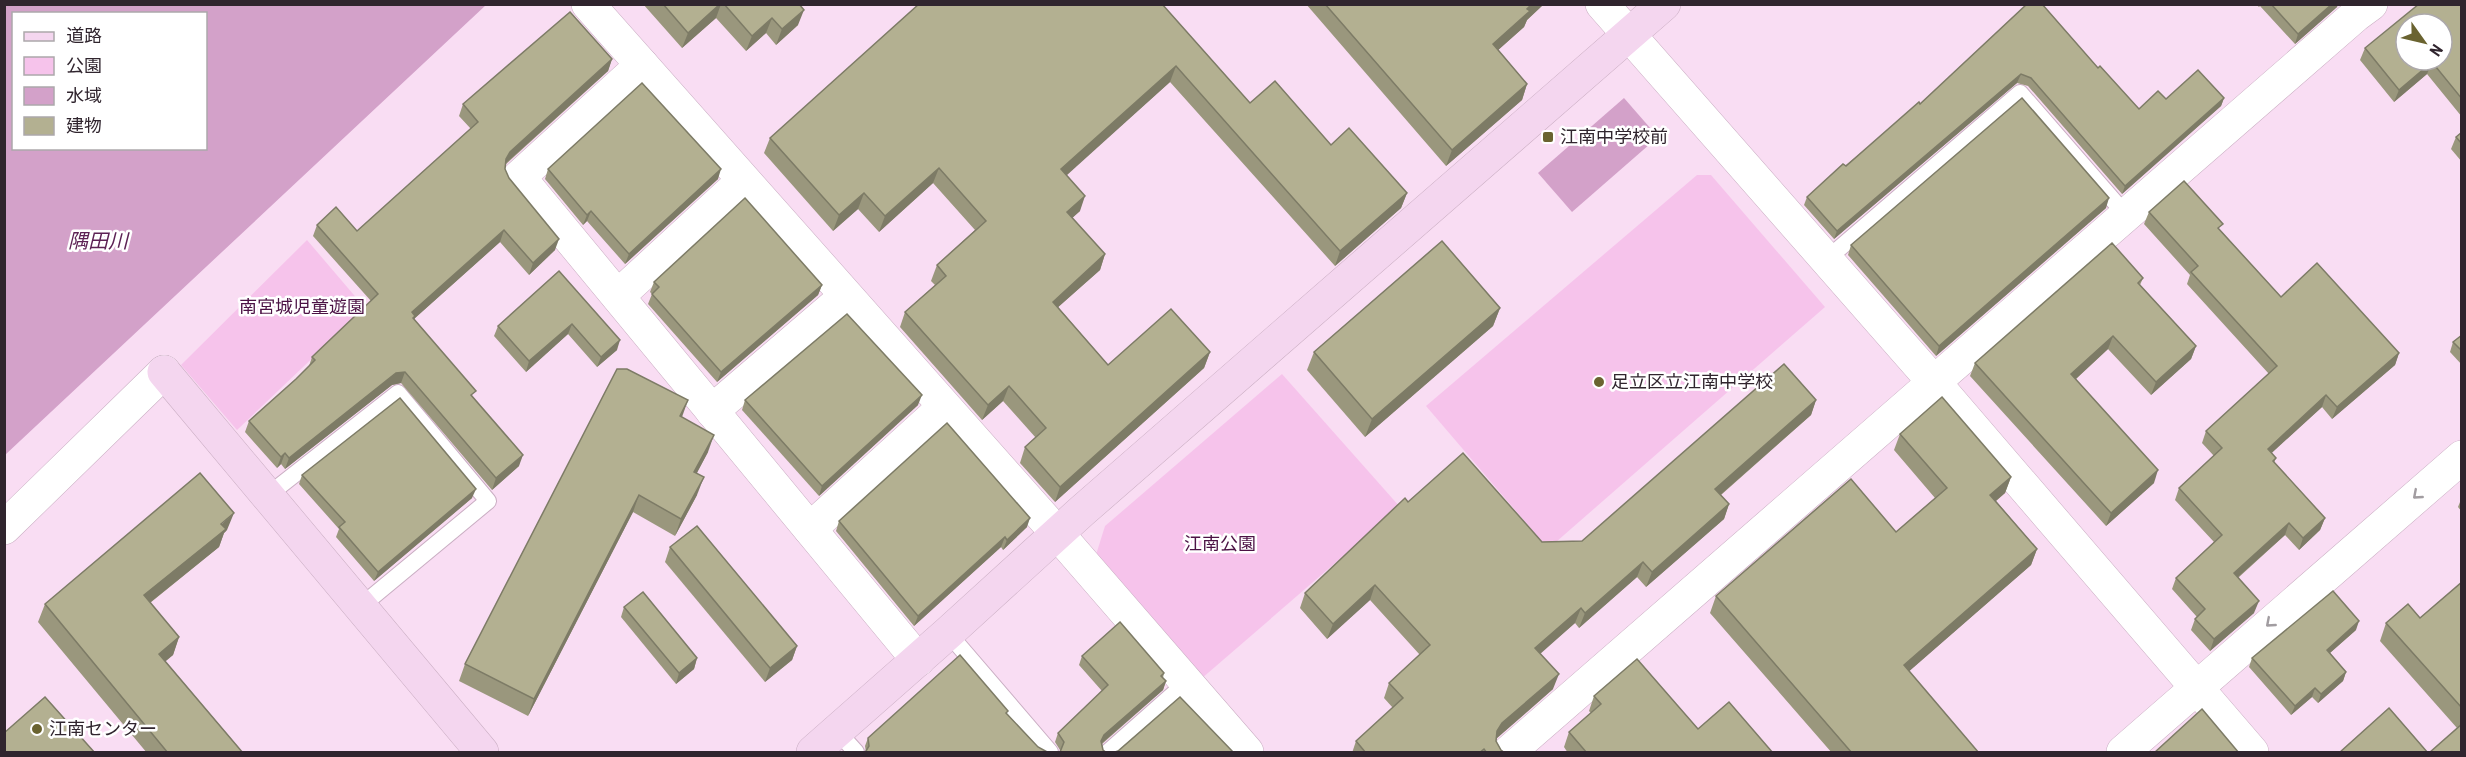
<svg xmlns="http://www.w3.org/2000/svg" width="2466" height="757" font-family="'Roboto Condensed','Noto Sans JP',sans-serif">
  <rect width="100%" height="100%" fill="#f9ddf3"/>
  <!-- green -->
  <g fill="#f6c3eb">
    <polygon points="1697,175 1711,175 1825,307 1556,542 1545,545 1426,406"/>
    <polygon points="307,240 365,308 237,430 181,365"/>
    <polygon points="1282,374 1400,507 1201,679 1095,558 1105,526"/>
  </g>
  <!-- water -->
  <g fill="#d3a1c9" fill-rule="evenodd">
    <path d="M5,4H486V5L5,455ZM14,14H206V148H14Z"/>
    <polygon points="1624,98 1658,137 1572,212 1538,173"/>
  </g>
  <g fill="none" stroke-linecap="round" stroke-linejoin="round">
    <!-- lane casing -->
    <g stroke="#caaec3" stroke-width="18">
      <g id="lane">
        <polyline points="1827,259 2020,93 2126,215"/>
        <polyline points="267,496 398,393 488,501 360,607"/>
        <polyline points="948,633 1050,752"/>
        <polyline points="837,731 856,752"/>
        <polyline points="1108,752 1186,683"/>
      </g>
    </g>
    <!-- street casing -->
    <g stroke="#caaec3" stroke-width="34">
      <g id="street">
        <polyline points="588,4 1057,533 1247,752"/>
        <polyline points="1602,4 1933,381 2252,752"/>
        <polyline points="642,65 519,177 918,660"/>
        <polyline points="618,296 743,181"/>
        <polyline points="712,411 845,297"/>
        <polyline points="4,528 164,372"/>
        <polyline points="810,529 943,408"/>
        <polyline points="1509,752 2356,15 2371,4"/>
        <polyline points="2123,752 2462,457"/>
      </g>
    </g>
    <!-- secondary casing -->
    <g stroke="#caaec3" stroke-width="34">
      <g id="secondary">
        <polyline points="164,372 482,752"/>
        <polyline points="813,752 948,633 1082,511 1664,4"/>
      </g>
    </g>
    <!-- lane -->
    <use href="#lane" stroke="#fff" stroke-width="16"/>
    <!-- street -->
    <use href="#street" stroke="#fff" stroke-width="33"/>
    <!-- secondary -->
    <use href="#secondary" stroke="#f4d6ef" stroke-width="33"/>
  </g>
  <!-- wall -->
  <g fill="#9a977d">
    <polygon points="643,4 799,4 798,25 776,45 766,33 746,51 716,18 682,48"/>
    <polygon points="1162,4 1250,103 1331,145 1407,193 1401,208 1335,266 1170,82 1066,175 1080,211 1072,218 1105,254 1100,270 1058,307 1108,365 1210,352 1204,368 1055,502 1020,463 1025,447 1036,438 1003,401 982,420 900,327 905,312 935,285 931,281 937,265 975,230 933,183 879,232 858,209 833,231 764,153 770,138"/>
    <polygon points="1306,4 1544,4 1527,20 1524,27 1498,50 1527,84 1522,100 1446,166"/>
    <polygon points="2027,4 2098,68 2139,109 2166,99 2224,98 2221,106 2122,194 2028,86 2017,83 1834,239 1804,205 1807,197 1920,104"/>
    <polygon points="2256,4 2338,4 2337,7 2295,44 2260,6 2259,7"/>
    <polygon points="2462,4 2462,117 2427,74 2394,102 2360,60 2365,48"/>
    <polygon points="612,59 608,71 505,165 505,169 509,178 555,250 529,275 500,242 414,319 474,398 519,466 492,490 401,383 392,385 285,469 281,464 277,468 245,432 249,421 296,379 309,366 312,357 371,301 313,236 317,225 357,231 471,129 459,116 463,104"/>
    <polygon points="2462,132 2462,162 2451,149 2456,137"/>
    <polygon points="548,169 718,179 625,264 587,221 583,225 545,179"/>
    <polygon points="2106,208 1936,356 1848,255 1851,245"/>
    <polygon points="2149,212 2220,230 2281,297 2399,353 2395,365 2332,419 2322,407 2271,453 2276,458 2274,463 2325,518 2320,530 2299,550 2285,535 2238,578 2254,613 2210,651 2191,630 2195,619 2197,617 2172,589 2176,578 2214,542 2175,500 2179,488 2214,456 2202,443 2206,431 2269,374 2187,284 2190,275 2144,224"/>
    <polygon points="559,271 617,350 597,367 568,334 526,372 494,336 498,326"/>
    <polygon points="2143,278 2140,285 2196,346 2191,359 2151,395 2108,349 2076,379 2154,483 2106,526 1970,376 1975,363"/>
    <polygon points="654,282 822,285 818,295 717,382 648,304 652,294 650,292"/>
    <polygon points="1500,308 1493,326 1365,437 1307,370 1314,352"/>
    <polygon points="2462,335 2462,365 2450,352 2453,342"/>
    <polygon points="745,400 918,405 819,496 742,410"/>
    <polygon points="1816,400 1811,415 1721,495 1729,504 1724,519 1646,587 1637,577 1579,628 1575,623 1540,653 1553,689 1497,738 1496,741 1501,750 1505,753 1352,753 1356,741 1393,708 1384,698 1389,683 1420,655 1370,600 1327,639 1300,608 1305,593 1408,502 1542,542 1582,541"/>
    <polygon points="682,417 708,452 696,474 697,495 675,536 633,512 528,716 459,681 465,664"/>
    <polygon points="1900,434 2011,477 2005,493 1996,501 2037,549 2031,565 1909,671 1979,753 1832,753 1710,613 1716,596 1896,532 1935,498 1894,450"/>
    <polygon points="302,475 472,498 374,581 336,537 339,529 299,484"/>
    <polygon points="2462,497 2462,512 2458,507"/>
    <polygon points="839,521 1027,527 1003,550 1001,547 914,626 836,531"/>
    <polygon points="227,530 224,533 219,547 150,603 179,637 173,655 165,661 243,753 147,753 38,622 45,604"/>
    <polygon points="670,547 797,646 792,660 765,682 665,562"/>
    <polygon points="2462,582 2462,753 2457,728 2380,641 2386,623 2420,618"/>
    <polygon points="624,607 697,658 694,669 676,684 621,617"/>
    <polygon points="2356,630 2330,653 2346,672 2343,681 2318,703 2312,697 2291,715 2249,667 2252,658"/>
    <polygon points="1082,656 1164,673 1163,678 1166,681 1163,690 1102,744 1103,750 1060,752 1060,750 1055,742 1058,733 1102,691 1079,665"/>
    <polygon points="1594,696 1698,729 1773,753 1568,753 1564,747 1569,732 1591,713 1589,711"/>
    <polygon points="1007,714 1038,747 866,752 865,746 868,738"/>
  </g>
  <!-- shaded-wall -->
  <g fill="#7d7b66">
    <polygon points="720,4 721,4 716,18 682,48 688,33"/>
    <polygon points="1532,4 1544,4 1527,20 1524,27 1487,60 1493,44"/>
    <polygon points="2332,4 2338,4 2337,7 2295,44 2298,34"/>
    <polygon points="804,10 798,25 776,45 782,29"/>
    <polygon points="772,18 766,33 746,51 752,36"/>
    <polygon points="612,59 608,71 506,163 501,171 506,159 510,152"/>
    <polygon points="2432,62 2427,74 2394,102 2399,90"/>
    <polygon points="1176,66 1170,82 1056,185 1061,169"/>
    <polygon points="2021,74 2017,83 1834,239 1837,231"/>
    <polygon points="1527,84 1522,100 1446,166 1452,150"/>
    <polygon points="2224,98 2221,106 2122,194 2125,186"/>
    <polygon points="939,168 933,183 879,232 885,216"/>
    <polygon points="721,169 718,179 625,264 629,254"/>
    <polygon points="864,193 858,209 833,231 839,215"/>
    <polygon points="1407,193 1401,208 1335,266 1340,251"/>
    <polygon points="1085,196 1080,211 1061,228 1067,212"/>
    <polygon points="2109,198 2106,208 1936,356 1939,346"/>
    <polygon points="591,211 587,221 583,225 587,215"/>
    <polygon points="504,230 500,242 415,318 411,327 412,312"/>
    <polygon points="559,239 555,250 529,275 533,263"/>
    <polygon points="1105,254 1100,270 1047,317 1053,302"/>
    <polygon points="822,285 818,295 717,382 721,372"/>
    <polygon points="1500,308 1493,326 1365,437 1372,419"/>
    <polygon points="572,324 568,334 526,372 529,361"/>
    <polygon points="2113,336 2108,349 2067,387 2071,374"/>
    <polygon points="620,340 617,350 597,367 601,357"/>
    <polygon points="2196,346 2191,359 2151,395 2156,382"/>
    <polygon points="1210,352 1204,368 1055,502 1060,487"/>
    <polygon points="2399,353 2395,365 2332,419 2337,407"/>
    <polygon points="405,372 401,383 392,385 285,469 289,458 396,373"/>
    <polygon points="1009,386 1003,401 982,420 988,405"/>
    <polygon points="922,395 918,405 819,496 822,486"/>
    <polygon points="2326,395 2322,407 2263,461 2268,449"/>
    <polygon points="688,400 682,417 680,416"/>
    <polygon points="1816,400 1811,415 1710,504 1715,489"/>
    <polygon points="714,435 708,452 688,490 694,472"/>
    <polygon points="285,453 281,464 277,468 281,457"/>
    <polygon points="523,455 519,466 492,490 496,478"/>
    <polygon points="2158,470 2154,483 2106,526 2111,513"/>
    <polygon points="704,477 697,495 675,536 681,519"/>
    <polygon points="2011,477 2005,493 1984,511 1990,495"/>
    <polygon points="476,489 472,498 374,581 378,572"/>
    <polygon points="639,495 633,512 528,716 534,699"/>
    <polygon points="1729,504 1724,519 1646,587 1652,572"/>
    <polygon points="234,513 227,530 224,533 219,547 137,613 144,595"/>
    <polygon points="1030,518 1027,527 1003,550 1007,540"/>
    <polygon points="2325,518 2320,530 2299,550 2303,538"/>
    <polygon points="2289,523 2285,535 2229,585 2234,573"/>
    <polygon points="1005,537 1001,547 914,626 918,616"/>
    <polygon points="2037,549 2031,565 1898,681 1904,665"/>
    <polygon points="1643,562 1637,577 1579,628 1585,613"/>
    <polygon points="1375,585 1370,600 1327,639 1333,624"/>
    <polygon points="2259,601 2254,613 2210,651 2214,639"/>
    <polygon points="1581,608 1575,623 1530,663 1535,648"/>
    <polygon points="2359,621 2356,630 2323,659 2327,650"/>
    <polygon points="179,637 173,655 153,672 159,654"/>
    <polygon points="797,646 792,660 765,682 770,668"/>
    <polygon points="697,658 694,669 676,684 679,673"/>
    <polygon points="2346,672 2343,681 2318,703 2321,694"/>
    <polygon points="1559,674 1553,689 1497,738 1497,731 1502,723"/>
    <polygon points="1166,681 1163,690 1101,744 1101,741 1104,735"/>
    <polygon points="2315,688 2312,697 2291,715 2295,706"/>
  </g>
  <!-- building -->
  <g fill="#b3b091" stroke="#7d7b66" stroke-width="1.5" fill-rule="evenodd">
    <polygon points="663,4 720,4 688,33"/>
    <polygon points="724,4 799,4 804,10 782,29 772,18 752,36"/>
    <polygon points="919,4 1162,4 1250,103 1275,81 1331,145 1349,128 1407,193 1340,251 1176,66 1061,169 1085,196 1067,212 1105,254 1053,302 1108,365 1171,309 1210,352 1060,487 1025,447 1046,428 1009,386 988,405 905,312 946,276 937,265 986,221 939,168 885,216 864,193 839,215 770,138"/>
    <polygon points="1325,4 1532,4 1527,9 1530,11 1493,44 1527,84 1452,150"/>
    <polygon points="2027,4 2042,4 2098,68 2100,66 2139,109 2158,91 2166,99 2198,70 2224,98 2125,186 2031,78 2021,74 1837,231 1807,197 1843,164 1846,166 1919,102 1920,104"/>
    <polygon points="2271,4 2332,4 2298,34"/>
    <path d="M2419,4H2462V99L2432,62L2399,90L2365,48ZM2406,24H2442V60H2406Z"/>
    <polygon points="570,12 612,59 510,152 506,159 505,169 509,178 559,239 533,263 504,230 412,312 415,316 413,318 476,391 471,395 523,455 496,478 405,372 396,373 289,458 285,453 281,457 249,421 296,379 315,360 312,357 378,294 317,225 336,207 357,231 478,122 463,104"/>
    <polygon points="642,83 721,169 629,254 591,211 587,215 548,169"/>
    <polygon points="2022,98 2109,198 1939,346 1851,245"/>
    <polygon points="2462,132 2462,144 2456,137"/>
    <polygon points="2184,181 2223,224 2218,228 2281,297 2317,263 2399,353 2337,407 2326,395 2268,449 2276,458 2273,461 2325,518 2303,538 2289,523 2234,573 2259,601 2214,639 2195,619 2205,609 2176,578 2222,535 2179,488 2222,448 2206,431 2277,366 2191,272 2198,266 2149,212"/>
    <polygon points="745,198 822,285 721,372 652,294 659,287 654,282"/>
    <polygon points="1442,241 1500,308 1372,419 1314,352"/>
    <polygon points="2112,243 2143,278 2138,283 2196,346 2156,382 2113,336 2071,374 2158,470 2111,513 1975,363"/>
    <polygon points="559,271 620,340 601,357 572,324 529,361 498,326"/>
    <polygon points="847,314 922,395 822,486 745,400"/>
    <polygon points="2462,335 2462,351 2453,342"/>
    <polygon points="1784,364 1816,400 1715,489 1729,504 1703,527 1652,572 1643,562 1585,613 1581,608 1535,648 1559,674 1502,723 1497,731 1496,741 1501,750 1505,753 1487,753 1484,749 1479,753 1366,753 1356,741 1403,698 1389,683 1430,645 1375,585 1333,624 1305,593 1405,498 1408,502 1463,453 1542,542 1582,541"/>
    <polygon points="617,369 627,369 688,400 680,416 714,435 694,472 704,477 681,519 639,495 534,699 465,664"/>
    <polygon points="1942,397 2011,477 1990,495 2037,549 1904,665 1979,753 1852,753 1716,596 1851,479 1896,532 1947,488 1900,434"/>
    <polygon points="400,398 476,489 378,572 339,527 345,522 302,475"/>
    <polygon points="947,423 1030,518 1007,540 1005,537 918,616 839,521"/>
    <polygon points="200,473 234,513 221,524 226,529 144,595 179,637 159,654 243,753 168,753 45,604"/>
    <polygon points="697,526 797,646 770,668 670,547"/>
    <polygon points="2462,582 2462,708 2386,623 2408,604 2420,618"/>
    <polygon points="2333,591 2359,621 2327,650 2346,672 2321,694 2315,688 2295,706 2252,658"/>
    <polygon points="643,592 697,658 679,673 624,607"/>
    <polygon points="1120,622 1164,673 1161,676 1166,681 1104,735 1101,741 1103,750 1107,753 1055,753 1060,752 1064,742 1058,733 1108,685 1082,656"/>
    <polygon points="960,655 1008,711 1006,713 1038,747 1049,753 863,753 866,751 869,746 868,738"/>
    <polygon points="1637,659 1698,729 1729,702 1773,753 1587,753 1569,732 1601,704 1594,696"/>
    <polygon points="45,697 95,753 4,753 4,733"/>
    <polygon points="1180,697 1234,753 1112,753 1118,751"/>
    <polygon points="2389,708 2428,753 2339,753"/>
    <polygon points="2202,709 2239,753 2154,753"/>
    <polygon points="2462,724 2462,753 2429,753"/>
  </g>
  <!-- one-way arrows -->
  <defs><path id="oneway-chevron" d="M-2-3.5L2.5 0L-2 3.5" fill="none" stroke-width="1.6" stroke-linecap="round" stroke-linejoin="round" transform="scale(1.5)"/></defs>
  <g stroke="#a29da1">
    <use href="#oneway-chevron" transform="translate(2417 495) rotate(139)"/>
    <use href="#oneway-chevron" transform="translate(2270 623) rotate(139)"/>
  </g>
  <!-- markers -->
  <g fill="#6a6330" stroke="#fff" stroke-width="2">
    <rect x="1542" y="131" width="12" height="12" rx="3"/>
    <circle cx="1599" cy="382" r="6"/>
    <circle cx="37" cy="729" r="6"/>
  </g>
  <g text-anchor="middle" stroke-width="5" stroke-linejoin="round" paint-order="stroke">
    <!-- poi labels -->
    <g font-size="18" fill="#30252e" stroke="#fff" text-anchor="start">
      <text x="1560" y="143">江南中学校前</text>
      <text x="1611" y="388">足立区立江南中学校</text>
      <text x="49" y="735">江南センター</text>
    </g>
    <!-- park labels -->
    <g font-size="18" fill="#4c1245" stroke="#fff">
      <text x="302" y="313">南宮城児童遊園</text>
      <text x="1220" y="550">江南公園</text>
    </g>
    <!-- water labels -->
    <g font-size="20" font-style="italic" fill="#5d2255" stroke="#fff">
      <text x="98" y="248">隅田川</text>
    </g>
  </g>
  <!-- border -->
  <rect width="2466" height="757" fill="none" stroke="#30252e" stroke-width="12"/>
  <!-- legend -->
  <rect x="12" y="12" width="195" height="138" fill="#ffffff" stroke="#aca8ab" stroke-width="1.5"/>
  <rect x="24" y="32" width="30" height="9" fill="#f4d6ef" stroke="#aca8ab" stroke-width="1.5"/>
  <text x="66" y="42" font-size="18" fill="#30252e">道路</text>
  <rect x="24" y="57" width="30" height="18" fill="#f6c3eb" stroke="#aca8ab" stroke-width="1.5"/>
  <text x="66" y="72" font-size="18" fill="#30252e">公園</text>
  <rect x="24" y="87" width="30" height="18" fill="#d3a1c9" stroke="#aca8ab" stroke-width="1.5"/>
  <text x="66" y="102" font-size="18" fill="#30252e">水域</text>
  <rect x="24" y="117" width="30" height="18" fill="#b3b091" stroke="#aca8ab" stroke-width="1.5"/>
  <text x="66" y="132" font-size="18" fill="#30252e">建物</text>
  <!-- north arrow -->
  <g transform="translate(2424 42) rotate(124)"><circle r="28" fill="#ffffff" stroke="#aca8ab" stroke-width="1.5"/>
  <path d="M0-4.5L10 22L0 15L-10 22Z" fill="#6a6330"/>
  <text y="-9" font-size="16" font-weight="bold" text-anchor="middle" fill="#30252e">N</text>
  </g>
</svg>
